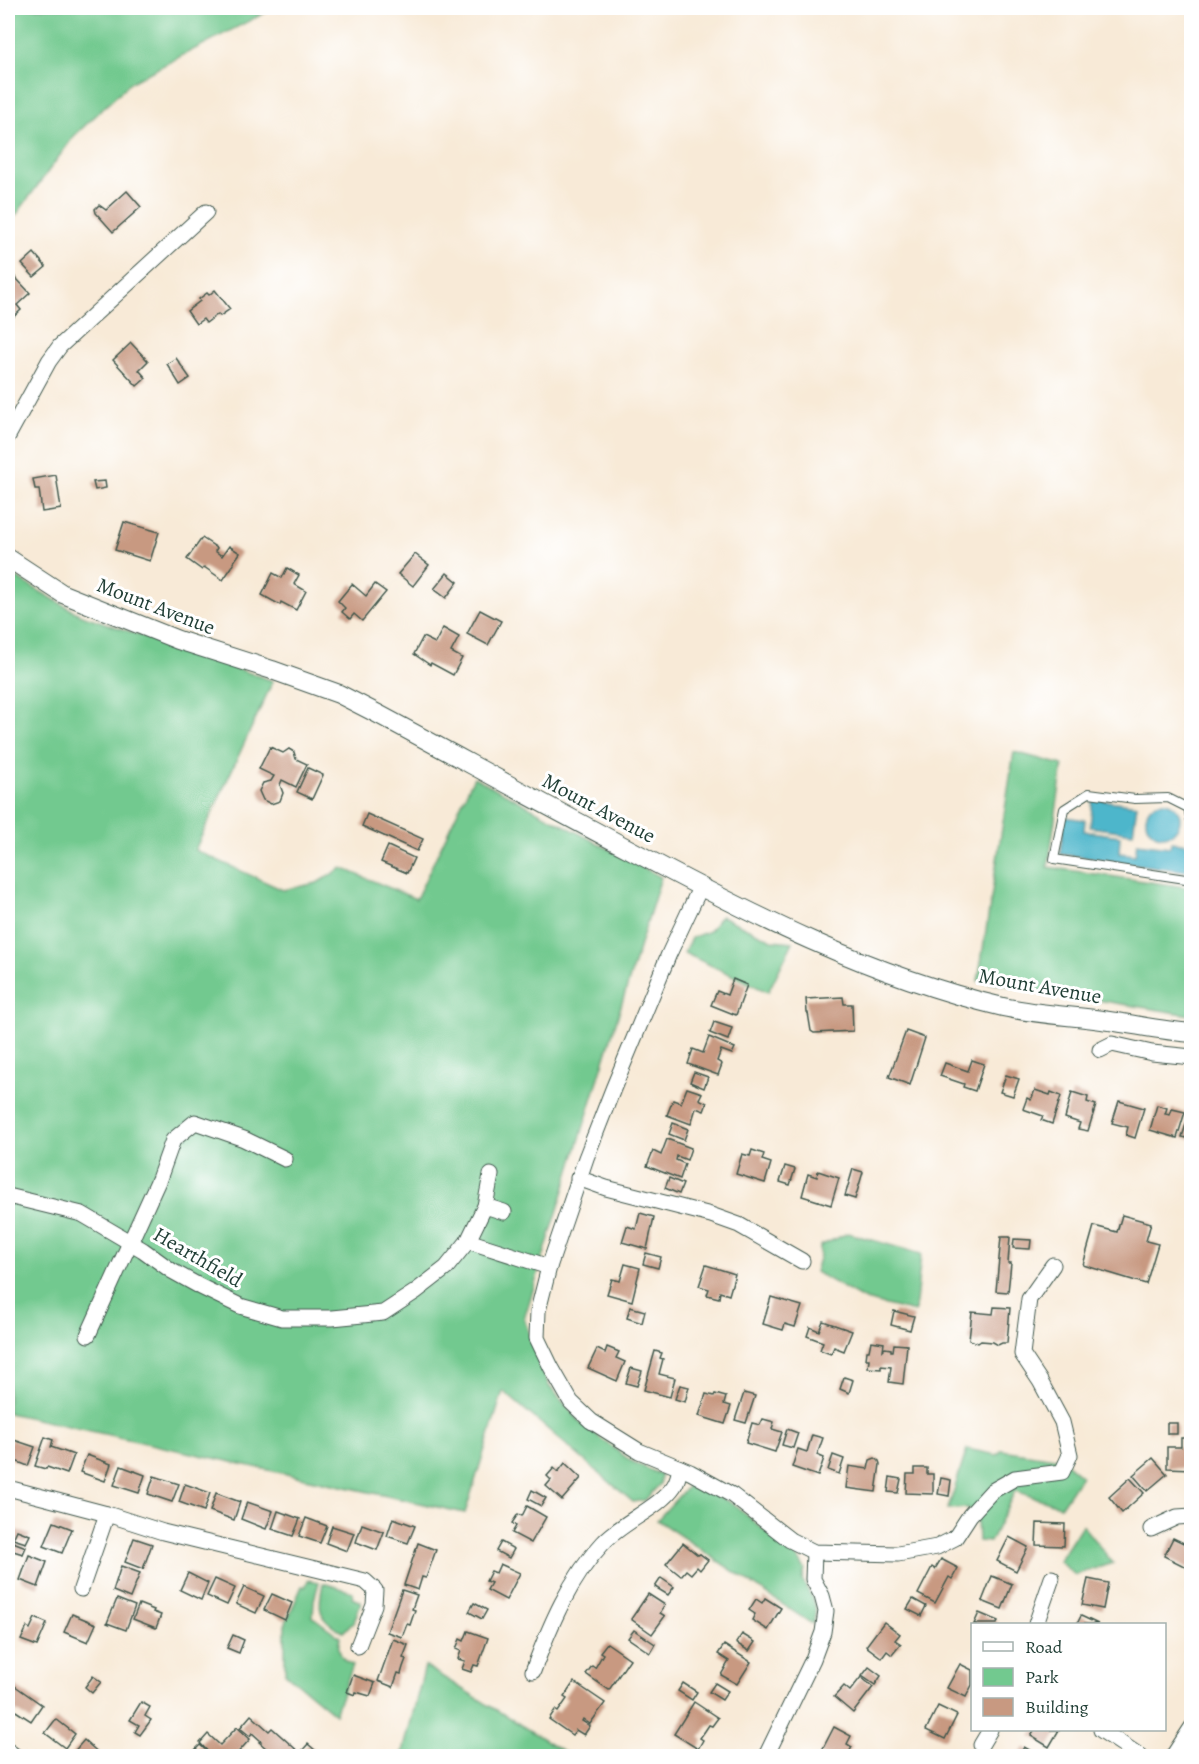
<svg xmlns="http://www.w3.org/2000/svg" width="1199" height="1764" font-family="Alegreya,serif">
  <rect width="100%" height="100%" fill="#fff"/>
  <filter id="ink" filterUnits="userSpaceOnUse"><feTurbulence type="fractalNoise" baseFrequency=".0167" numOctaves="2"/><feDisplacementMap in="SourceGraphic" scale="12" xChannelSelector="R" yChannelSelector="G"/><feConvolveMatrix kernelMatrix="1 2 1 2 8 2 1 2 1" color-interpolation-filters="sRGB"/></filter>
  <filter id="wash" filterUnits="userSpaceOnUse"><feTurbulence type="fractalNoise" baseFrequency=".008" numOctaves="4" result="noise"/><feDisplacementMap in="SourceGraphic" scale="24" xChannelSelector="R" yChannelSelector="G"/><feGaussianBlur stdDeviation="1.35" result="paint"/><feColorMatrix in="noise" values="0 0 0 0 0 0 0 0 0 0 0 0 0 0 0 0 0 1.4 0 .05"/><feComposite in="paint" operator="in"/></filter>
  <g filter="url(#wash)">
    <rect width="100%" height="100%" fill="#f8ead7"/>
    <!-- green -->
    <g fill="#72c98f" stroke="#488362" stroke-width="1.5">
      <polygon points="8,8 274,8 131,82 74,136 8,226"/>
      <polygon points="8,573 79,614 273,681 195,850 283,890 317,883 342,868 416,899 474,777 661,877 524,1319 549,1386 582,1424 631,1461 661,1475 660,1484 645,1500 633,1502 503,1391 465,1513 8,1413"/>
      <polygon points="1014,752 1063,765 1048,867 1191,888 1191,1015 978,981"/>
      <polygon points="721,916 772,940 793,942 768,992 684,953 691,938 709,931"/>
      <polygon points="848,1233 921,1254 915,1312 865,1300 815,1272 820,1255 820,1246"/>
      <polygon points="967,1449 997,1455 1002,1450 1061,1459 1081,1476 1061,1506 1015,1491 990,1542 978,1541 977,1519 968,1508 948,1509"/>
      <path d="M693,1483L735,1505L772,1537L792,1550L805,1569L802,1580C811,1597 821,1605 812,1624L657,1520L688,1486Z"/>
      <polygon points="1082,1525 1113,1563 1075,1575 1059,1561"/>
      <path d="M308,1580L319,1582L314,1600L313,1617L340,1637C336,1650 341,1660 353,1665L335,1714L285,1673V1625L302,1586L305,1587Z"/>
      <path d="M323,1583L353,1592L352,1598L361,1602L354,1622L343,1632C317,1618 318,1610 323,1583Z"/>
      <polygon points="425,1666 571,1756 402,1756"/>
    </g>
    <!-- water -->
    <g fill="#4db6cb" stroke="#367a80" stroke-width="1.5">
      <polygon points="1093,799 1137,805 1133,833 1090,827"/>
      <circle cx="1163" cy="819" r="17"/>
      <polygon points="1065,817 1085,820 1084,831 1120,836 1119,853 1135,855 1137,843 1170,847 1171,842 1190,844 1186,871 1060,854"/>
    </g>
    <g id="blocks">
      <!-- building -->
      <g fill="#c89981">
        <polygon points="127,191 141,207 113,232 96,213 95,209 99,205 106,210"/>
        <polygon points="34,253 46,267 34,277 22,264"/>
        <polygon points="15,277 30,293 17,305 21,310 9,321 8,319 8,284"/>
        <polygon points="215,290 230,309 220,316 218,314 206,323 203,319 196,324 187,311 200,301 199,299 207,293 209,295"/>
        <polygon points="131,343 148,361 139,370 146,378 137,386 113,360"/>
        <polygon points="176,358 190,378 180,385 167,364"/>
        <polygon points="56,475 61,509 42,512 39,489 35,489 33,479"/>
        <polygon points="105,481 106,488 95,490 93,482"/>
        <polygon points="124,522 159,532 150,561 115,550"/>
        <polygon points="202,538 217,548 215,551 222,556 229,546 240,553 233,563 234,564 223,580 204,567 202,570 187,559"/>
        <polygon points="415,554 429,565 413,586 398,574"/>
        <polygon points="287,568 299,575 294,584 306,591 296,610 281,602 280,605 262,595 273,573 282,578"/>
        <polygon points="447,573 458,582 446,598 434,589"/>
        <polygon points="352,584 366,596 375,584 386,592 362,621 354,614 350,619 342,612 345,608 338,601"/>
        <polygon points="480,610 501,621 488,645 467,634"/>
        <polygon points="443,628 459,637 451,652 462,658 453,675 431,663 430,665 414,654 423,637 435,643"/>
        <polygon points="270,747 283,753 289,749 294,752 296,759 307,764 296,787 282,780 280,785 283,793 280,801 271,804 263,800 259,791 263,783 271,781 274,776 259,769"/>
        <polygon points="308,768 323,775 312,799 297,792"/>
        <polygon points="367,814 423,839 417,851 362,826"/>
        <polygon points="388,846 414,858 407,873 381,862"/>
        <polygon points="733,979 747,985 736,1015 711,1005 717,991 727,995"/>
        <polygon points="843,997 844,1004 852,1004 853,1031 814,1033 811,1031 808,1013 807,1013 806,999"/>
        <polygon points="714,1022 732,1028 728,1040 710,1033"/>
        <polygon points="906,1031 925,1038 910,1085 889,1077"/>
        <polygon points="709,1037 735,1048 732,1054 721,1050 717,1061 722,1064 718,1075 688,1064 693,1049 703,1053"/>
        <polygon points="972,1060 984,1064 975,1091 963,1087 964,1084 940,1076 945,1063 968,1071"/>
        <polygon points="694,1072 708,1077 704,1088 690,1082"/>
        <polygon points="1006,1075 1019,1079 1013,1096 1000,1092"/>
        <polygon points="687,1088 702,1093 699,1099 707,1103 704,1111 696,1108 691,1124 667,1115 673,1100 681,1103"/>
        <polygon points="1035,1090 1050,1095 1051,1092 1061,1096 1052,1124 1041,1120 1043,1116 1023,1109 1027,1098 1031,1100"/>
        <polygon points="1072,1092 1088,1097 1087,1102 1096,1105 1088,1131 1078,1129 1080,1123 1065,1118"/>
        <polygon points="1119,1101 1144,1108 1135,1138 1126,1135 1128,1127 1112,1123"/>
        <polygon points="1157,1105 1167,1108 1165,1114 1170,1115 1172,1109 1185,1112 1177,1138 1150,1130"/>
        <polygon points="1190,1112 1192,1113 1192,1139 1182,1137"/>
        <polygon points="673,1123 688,1129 684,1140 669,1134"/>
        <polygon points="667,1139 691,1148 687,1160 677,1156 676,1160 685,1164 680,1179 647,1166 653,1151 661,1155"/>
        <polygon points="752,1150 764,1154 762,1160 771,1163 765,1183 736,1174 742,1154 750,1156"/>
        <polygon points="785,1166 795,1169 790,1185 780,1182"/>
        <polygon points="853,1169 863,1172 855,1199 845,1196"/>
        <polygon points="818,1171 839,1178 831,1205 802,1196 808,1174 817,1177"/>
        <polygon points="669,1178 683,1184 679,1194 665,1188"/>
        <polygon points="640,1213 654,1217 647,1249 622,1242 627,1226 636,1229"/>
        <polygon points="1122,1215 1151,1223 1146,1241 1158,1244 1146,1284 1083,1265 1094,1226 1117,1232"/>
        <polygon points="1001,1237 1010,1237 1008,1263 1011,1263 1008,1292 996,1291"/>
        <polygon points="1014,1239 1031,1240 1030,1249 1013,1248"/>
        <polygon points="646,1253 661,1257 658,1268 643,1264"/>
        <polygon points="625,1264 640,1268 632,1301 607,1294 612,1279 620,1281"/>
        <polygon points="706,1265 735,1274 729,1295 720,1292 719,1298 707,1295 709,1289 699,1286"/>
        <polygon points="771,1297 802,1306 795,1327 785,1324 783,1330 763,1324"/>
        <polygon points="630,1307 645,1311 642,1323 627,1318"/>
        <polygon points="994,1307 1010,1308 1007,1343 1002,1343 998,1345 993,1342 981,1341 978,1343 969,1340 972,1312 993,1314"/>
        <polygon points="894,1311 914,1316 910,1330 891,1325"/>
        <polygon points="823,1321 852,1331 844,1351 834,1347 831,1354 820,1350 823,1342 807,1336 810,1327 819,1331"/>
        <polygon points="871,1341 884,1343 883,1350 885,1348 891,1349 891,1351 893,1351 894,1344 907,1345 903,1384 889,1382 891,1367 881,1366 881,1369 868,1368 869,1359 866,1359 867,1351 869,1351"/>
        <polygon points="607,1347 619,1352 616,1358 625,1362 617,1381 588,1368 597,1349 605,1353"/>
        <polygon points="655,1351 662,1353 660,1358 663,1359 659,1374 675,1378 670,1397 644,1390"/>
        <polygon points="631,1368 642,1371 637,1386 626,1383"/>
        <polygon points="844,1377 853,1380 849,1393 840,1389"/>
        <polygon points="680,1385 689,1387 685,1402 675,1399"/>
        <polygon points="744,1393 755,1396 746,1423 735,1420"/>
        <polygon points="706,1394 714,1396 715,1394 726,1397 724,1404 731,1406 725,1424 699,1416"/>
        <polygon points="763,1419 774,1422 772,1429 782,1432 775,1452 746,1443 752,1423 760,1425"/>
        <rect x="1167" y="1423" width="10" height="11"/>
        <polygon points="787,1429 798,1433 793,1448 782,1445"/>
        <polygon points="812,1435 823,1438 817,1455 824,1458 818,1476 792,1467 798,1449 807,1452"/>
        <polygon points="45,1437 53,1440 51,1447 74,1455 67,1474 47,1467 46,1469 35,1466"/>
        <polygon points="1181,1438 1192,1438 1192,1469 1167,1468 1167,1447 1181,1447"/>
        <polygon points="11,1439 35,1447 28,1466 8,1458 8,1449"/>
        <polygon points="87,1455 111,1464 105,1481 80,1472"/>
        <polygon points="833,1455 844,1459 839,1474 828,1470"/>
        <polygon points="875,1458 879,1461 880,1464 876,1492 846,1488 849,1466 868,1469 870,1460"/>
        <polygon points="1153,1458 1167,1474 1147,1491 1133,1475"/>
        <polygon points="565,1463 581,1478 562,1500 546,1486 551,1480 547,1476 554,1468 558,1472"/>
        <polygon points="121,1466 145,1475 139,1493 114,1485"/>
        <polygon points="915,1468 927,1468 927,1474 933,1474 933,1494 906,1493 907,1474 915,1474"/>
        <polygon points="154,1476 179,1484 172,1502 148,1494"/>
        <polygon points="890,1477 901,1479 898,1493 888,1492"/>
        <polygon points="941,1478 951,1480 949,1496 938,1494"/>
        <polygon points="1130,1478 1144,1493 1122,1513 1109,1497"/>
        <polygon points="185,1484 210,1493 204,1511 179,1502"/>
        <polygon points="532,1490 546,1498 541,1506 528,1499"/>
        <polygon points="216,1493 240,1502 234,1520 210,1511"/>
        <polygon points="247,1502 273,1511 266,1529 241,1519"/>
        <polygon points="527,1506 546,1517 531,1543 512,1533 516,1526 512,1523 518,1514 522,1516"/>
        <polygon points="278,1511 300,1519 293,1536 272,1529"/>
        <polygon points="306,1518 327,1526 320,1543 299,1536"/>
        <polygon points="393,1518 415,1526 408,1543 387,1536"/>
        <polygon points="54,1522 72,1529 62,1553 44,1546"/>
        <polygon points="1037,1523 1065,1524 1064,1546 1036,1545"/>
        <polygon points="362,1524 384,1532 377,1550 356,1542"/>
        <polygon points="332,1526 354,1533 347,1551 326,1543"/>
        <polygon points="17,1530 30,1535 26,1543 13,1539"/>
        <polygon points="1009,1537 1028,1547 1016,1571 997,1561"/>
        <polygon points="134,1538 152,1544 143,1569 125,1562"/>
        <polygon points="1173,1538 1192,1547 1192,1562 1188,1568 1164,1556"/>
        <polygon points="13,1542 26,1547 23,1554 10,1550"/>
        <polygon points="501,1542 514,1549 509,1558 496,1551"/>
        <polygon points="418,1543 436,1550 426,1578 422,1577 418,1590 404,1585"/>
        <polygon points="683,1543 698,1555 700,1554 708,1560 700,1570 697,1567 691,1574 686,1570 681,1576 666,1564"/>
        <polygon points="29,1555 47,1562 38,1587 20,1580"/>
        <polygon points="941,1559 958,1568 952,1579 949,1577 935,1603 918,1594 932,1567 935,1569"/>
        <polygon points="500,1564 520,1573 506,1600 487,1590 491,1583 486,1581 491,1571 496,1573"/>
        <polygon points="121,1566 140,1573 130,1598 113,1591"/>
        <polygon points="188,1573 208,1583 201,1600 180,1590"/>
        <polygon points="992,1576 1012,1584 1002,1609 982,1601"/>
        <polygon points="661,1578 674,1587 668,1595 655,1587"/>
        <polygon points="215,1579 235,1588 227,1605 207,1596"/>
        <polygon points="1088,1579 1108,1583 1103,1609 1082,1605"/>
        <polygon points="244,1587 264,1596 256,1613 236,1604"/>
        <polygon points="402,1590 417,1595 412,1609 415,1610 410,1625 407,1624 402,1637 387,1632"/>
        <polygon points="272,1594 292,1603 285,1620 264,1610"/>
        <polygon points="648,1594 665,1605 660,1613 665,1616 652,1634 631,1619"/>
        <polygon points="765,1598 781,1608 768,1630 752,1620 755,1614 749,1610 756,1599 762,1603"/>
        <polygon points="117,1599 135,1606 126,1630 107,1623"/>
        <polygon points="913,1599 926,1606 921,1616 907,1609"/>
        <polygon points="474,1603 487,1610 482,1619 469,1612"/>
        <polygon points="139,1604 154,1610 153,1612 161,1615 156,1628 133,1619"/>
        <polygon points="979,1613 998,1621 997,1624 974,1624"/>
        <polygon points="72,1614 96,1624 88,1642 64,1632"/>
        <polygon points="1081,1616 1098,1624 1077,1624"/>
        <polygon points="35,1618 47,1623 37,1646 21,1640 27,1627 30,1629"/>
        <polygon points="884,1622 900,1634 895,1640 901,1644 892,1655 887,1651 882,1658 866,1646"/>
        <polygon points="634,1630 655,1644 650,1653 628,1638"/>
        <polygon points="468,1631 488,1638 478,1666 474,1665 471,1672 462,1669 465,1661 458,1659 461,1651 456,1649 460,1639 464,1641"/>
        <polygon points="742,1634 755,1642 749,1651 736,1643"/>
        <polygon points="233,1635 244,1640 239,1653 227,1648"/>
        <polygon points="393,1639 408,1645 403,1658 406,1659 403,1667 401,1674 398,1673 393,1687 378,1681"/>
        <polygon points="607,1643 630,1659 609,1690 586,1674 592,1666 595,1668 603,1654 600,1652"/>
        <polygon points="724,1645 751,1662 737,1684 721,1675 729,1661 718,1654"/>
        <polygon points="960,1664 972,1670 972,1685 966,1697 947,1688"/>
        <polygon points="869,1667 881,1676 875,1685 862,1676"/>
        <polygon points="353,1675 375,1683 370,1696 356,1692 355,1695 347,1692"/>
        <polygon points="93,1676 101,1682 92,1693 85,1687"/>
        <polygon points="861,1677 873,1687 853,1713 834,1697 844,1686 850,1691"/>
        <polygon points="8,1681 42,1705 31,1721 8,1706"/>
        <polygon points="574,1682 605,1703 590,1724 583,1719 582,1721 590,1726 584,1735 576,1730 572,1735 549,1719 555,1710 558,1712 567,1699 564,1697"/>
        <polygon points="683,1683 697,1692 692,1700 678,1691"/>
        <polygon points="715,1683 728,1691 722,1700 709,1692"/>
        <polygon points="141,1702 150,1707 145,1716 151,1720 140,1735 135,1732 139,1725 130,1720"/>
        <polygon points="694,1702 718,1718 712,1726 709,1725 705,1731 700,1738 703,1740 698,1749 674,1734"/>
        <polygon points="938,1706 957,1715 945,1739 926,1730"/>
        <polygon points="251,1715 269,1731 272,1728 300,1753 308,1744 316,1751 311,1756 275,1756 259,1742 261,1741 252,1733 250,1736 240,1728"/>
        <polygon points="56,1719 75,1734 65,1748 45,1733"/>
        <polygon points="237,1727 250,1739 235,1756 200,1756 194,1751 200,1745 211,1755 200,1743 208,1734 220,1745"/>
        <polygon points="834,1727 851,1736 847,1744 852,1747 847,1756 841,1755 841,1756 825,1756 820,1754"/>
        <polygon points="1035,1730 1059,1730 1049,1747 1031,1736"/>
        <polygon points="84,1740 102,1756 75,1756 72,1754"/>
        <polygon points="1024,1747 1040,1756 1019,1756"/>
      </g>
    </g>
  </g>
  <g filter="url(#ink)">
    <use href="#blocks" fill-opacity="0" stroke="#40574c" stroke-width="1.5"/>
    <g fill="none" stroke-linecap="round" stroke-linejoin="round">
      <!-- service casing -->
      <g stroke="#40574c" stroke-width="10">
        <polyline id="service" points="1192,826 1188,808 1168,798 1135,799 1089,793 1064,809 1054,859 1192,880"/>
      </g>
      <!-- minor casing -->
      <g stroke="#40574c" stroke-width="17">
        <g id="minor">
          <polyline points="8,436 49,361 60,346 206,212"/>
          <polyline points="700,888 669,954 613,1089 586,1158 549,1267 538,1311 537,1338 551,1367 571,1402 591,1421 639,1451 690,1472 732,1495 790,1540 814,1552 898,1554 937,1547 955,1538 970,1515 992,1491 1015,1478 1062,1472 1070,1455 1062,1422 1040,1381 1022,1354 1029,1299 1053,1265"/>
          <polyline points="1100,1050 1112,1044 1152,1053 1192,1057"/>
          <polyline points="491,1175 485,1206 468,1241 549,1267"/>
          <polyline points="578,1178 606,1188 711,1215 739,1225 802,1261"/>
          <polyline points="8,1196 82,1214 143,1250 172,1271 201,1287 240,1306 282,1318 332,1318 383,1313 415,1292 446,1268 468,1241"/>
          <polyline points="485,1206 504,1212"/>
          <polyline points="88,1335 159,1179 173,1140 195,1122 244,1139 285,1159"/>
          <polyline points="8,1488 107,1514 163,1532 365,1581 375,1590 374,1605 358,1646"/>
          <polyline points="1151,1529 1177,1517 1192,1516"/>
          <polyline points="81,1589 107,1514"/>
          <polyline points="1036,1624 1052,1578"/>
          <path d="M533,1671C550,1625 570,1578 603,1543C622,1522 659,1508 674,1486C677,1481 679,1474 680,1468"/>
          <polyline points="1101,1730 1140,1756"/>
          <polyline points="981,1745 990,1730"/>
          <polyline points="8,1751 15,1756"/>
          <polyline points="766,1756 813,1659 823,1632 826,1611 822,1596 813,1579 814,1552"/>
          <polyline points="1173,1756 1192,1727"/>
        </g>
      </g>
      <!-- tertiary casing -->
      <g stroke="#40574c" stroke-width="20">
        <path id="tertiary" d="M8,558L63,594L178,640L272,670L339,694L378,714C462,759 545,805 629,849C748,913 871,976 1003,1007C1040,1015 1078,1016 1116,1022C1142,1026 1165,1031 1192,1033"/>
      </g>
      <!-- service -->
      <use href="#service" stroke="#fff" stroke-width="8"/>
      <!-- minor -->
      <use href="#minor" stroke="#fff" stroke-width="15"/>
      <!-- tertiary -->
      <use href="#tertiary" stroke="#fff" stroke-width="18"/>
    </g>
  </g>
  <g text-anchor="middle" stroke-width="6" stroke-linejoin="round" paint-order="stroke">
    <!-- street labels -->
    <g font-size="21" fill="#1f3d34" stroke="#fff">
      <text transform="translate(156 606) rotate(21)" y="7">Mount Avenue</text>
      <text transform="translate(599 808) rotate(28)" y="7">Mount Avenue</text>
      <text transform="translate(1040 986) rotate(10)" y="7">Mount Avenue</text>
      <text transform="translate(198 1257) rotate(30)" y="7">Hearthfield</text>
    </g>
  </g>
  <!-- margin -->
  <rect width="1199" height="1764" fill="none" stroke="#fff" stroke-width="30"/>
  <!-- legend -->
  <rect x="971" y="1623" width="195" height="108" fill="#ffffff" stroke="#a5b1ae" stroke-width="1.5"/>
  <rect x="983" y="1642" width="30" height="9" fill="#ffffff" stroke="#a5b1ae" stroke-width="1.5"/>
  <text x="1025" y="1653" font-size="18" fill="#1f3d34">Road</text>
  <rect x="983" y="1668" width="30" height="18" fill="#72c98f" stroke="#a5b1ae" stroke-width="1.5"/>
  <text x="1025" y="1683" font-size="18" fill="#1f3d34">Park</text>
  <rect x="983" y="1698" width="30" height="18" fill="#c89981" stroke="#a5b1ae" stroke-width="1.5"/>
  <text x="1025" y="1713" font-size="18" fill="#1f3d34">Building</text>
</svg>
